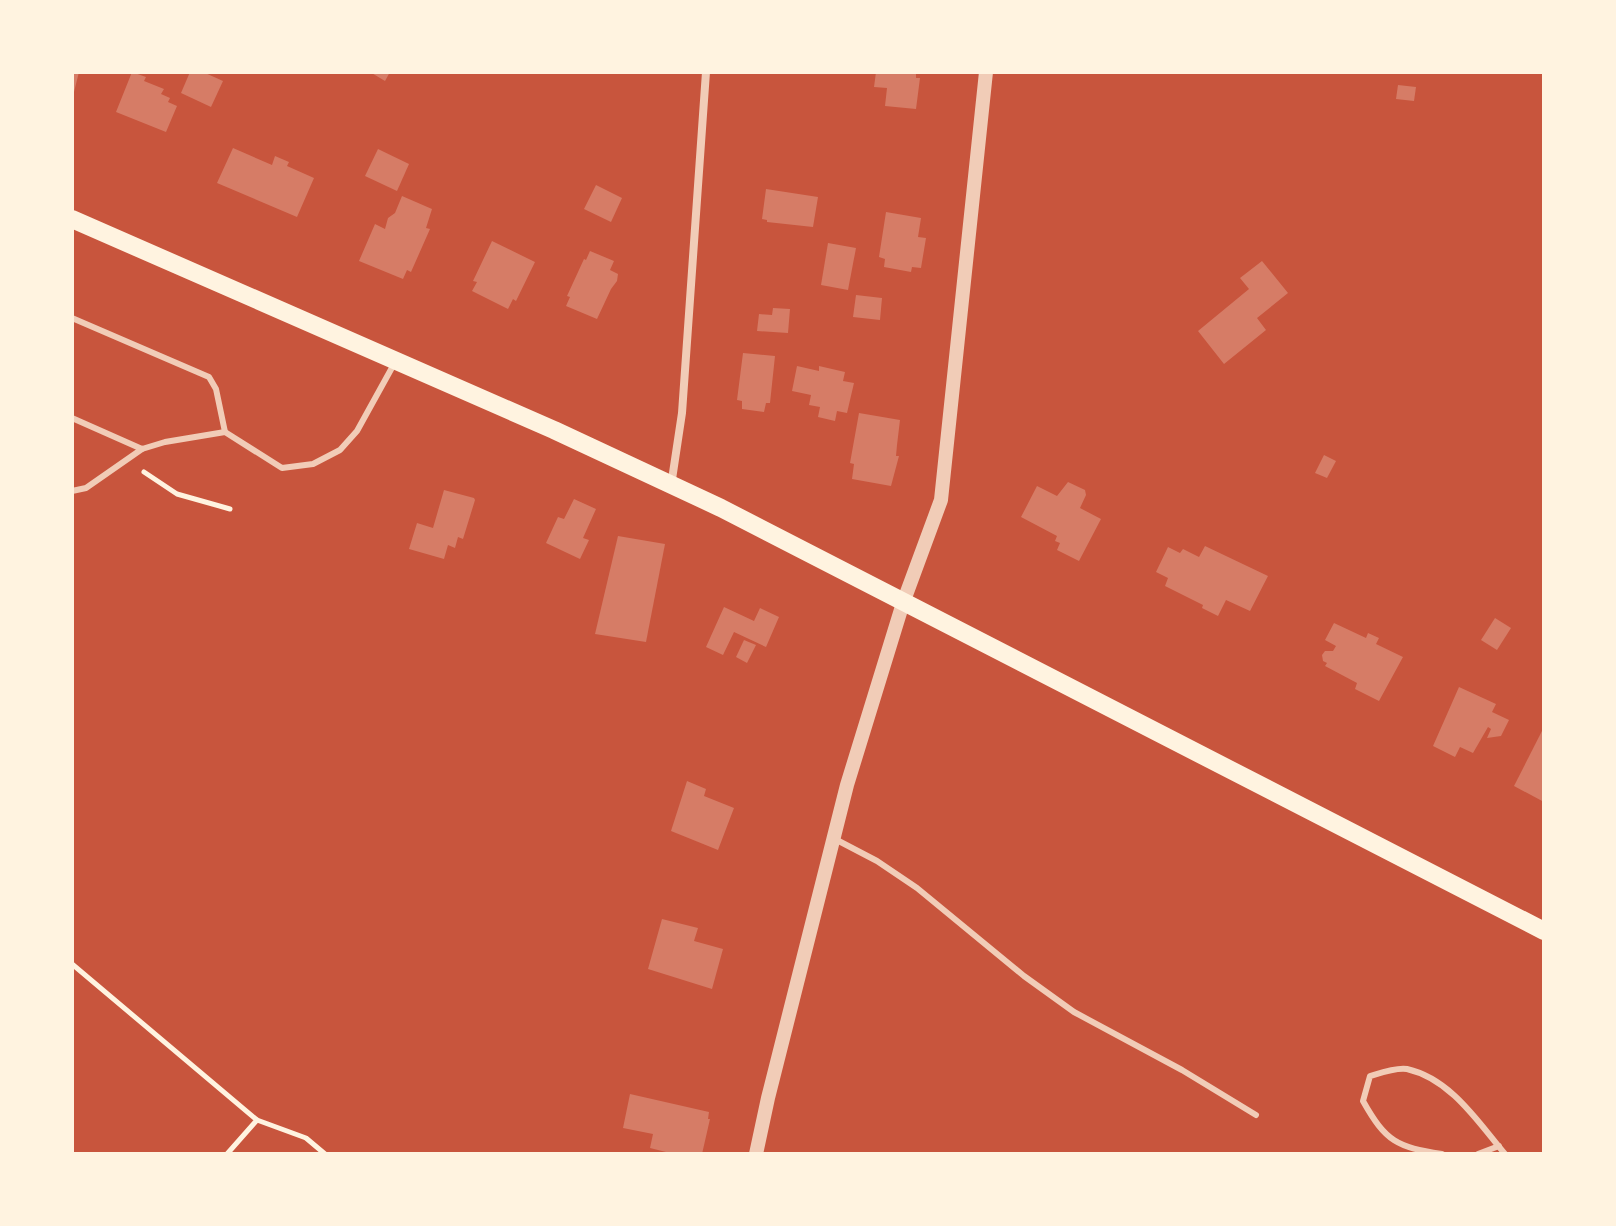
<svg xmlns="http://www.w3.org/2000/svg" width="1616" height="1226" font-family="'Sofia Sans Condensed',sans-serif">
  <rect width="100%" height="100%" fill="#c8553d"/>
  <!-- building -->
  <g fill="#d67c66">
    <polygon points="72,72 79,72 73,96 72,96"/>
    <polygon points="132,72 146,77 144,81 164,89 161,94 170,98 168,102 177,106 166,132 116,112"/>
    <polygon points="190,72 203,72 223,81 211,107 181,93"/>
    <polygon points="370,72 390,72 385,81"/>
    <polygon points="876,72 916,72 916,78 920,78 916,109 885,106 887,88 874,87"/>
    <polygon points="1398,85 1416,87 1414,101 1396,99"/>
    <polygon points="233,148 272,165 275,156 289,162 287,166 314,178 297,217 217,183"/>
    <polygon points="378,149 409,164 397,191 365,176"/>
    <polygon points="596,185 622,198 611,222 584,209"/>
    <polygon points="766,189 818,197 813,227 767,222 767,220 762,219"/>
    <polygon points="402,196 432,209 426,228 430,229 411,272 407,270 403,279 359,261 375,224 385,229 388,218 395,213"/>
    <polygon points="886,212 921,218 918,237 926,238 921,268 912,267 911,272 884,267 885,259 879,257"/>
    <polygon points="492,241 535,262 516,301 513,299 508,309 472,291 477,282 473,281"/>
    <polygon points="828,243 856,248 848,290 821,285"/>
    <polygon points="590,251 614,261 610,270 618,274 617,281 611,289 597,319 566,306 570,297 567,296 584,259 586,260"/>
    <polygon points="1262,261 1288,293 1257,318 1266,330 1224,364 1198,331 1249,289 1240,278"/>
    <polygon points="856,295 882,298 880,320 853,317"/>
    <polygon points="773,308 790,309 788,333 757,331 759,314 772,315"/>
    <polygon points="743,353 775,356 770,403 766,403 764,412 742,409 742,401 737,400"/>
    <polygon points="797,366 819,371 819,366 845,372 843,381 854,383 847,413 837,411 835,421 818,417 820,407 809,405 811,395 792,391"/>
    <polygon points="859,413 900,420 897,445 896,456 899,456 891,486 852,479 854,464 850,463"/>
    <polygon points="1324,455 1336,461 1327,478 1315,473"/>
    <polygon points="1068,482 1085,490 1086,495 1080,508 1101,519 1079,561 1057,550 1060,543 1055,541 1057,536 1021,517 1037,486 1057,496"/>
    <polygon points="444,490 474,498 475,500 463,539 458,537 455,548 448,545 444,559 409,549 417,523 433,528"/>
    <polygon points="574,499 596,509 583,538 589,540 580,559 546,543 558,517 564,519"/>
    <polygon points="618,536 665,544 646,642 595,634"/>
    <polygon points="1205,546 1268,576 1250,611 1226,600 1218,616 1202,608 1203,605 1165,586 1168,578 1156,572 1168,547 1180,553 1183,549 1199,557"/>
    <polygon points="724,607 754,621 760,608 779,617 766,647 734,632 723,655 706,647"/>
    <polygon points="1495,618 1511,628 1497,650 1481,640"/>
    <polygon points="1334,623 1366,638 1368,633 1379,638 1376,644 1403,657 1379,701 1355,689 1357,683 1325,666 1327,663 1323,661 1322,655 1325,651 1333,651 1336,646 1325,640"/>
    <polygon points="744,640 756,645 747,663 736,657"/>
    <polygon points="1459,687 1496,704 1492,712 1509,720 1501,736 1487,738 1491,729 1488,727 1473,753 1460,747 1455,757 1433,746"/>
    <polygon points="1544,727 1544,802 1514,786"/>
    <polygon points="687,781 706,789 704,796 734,808 718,850 671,831"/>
    <polygon points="662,919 698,928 694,941 723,949 712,989 648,969"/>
    <polygon points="630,1094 709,1112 708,1119 710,1119 702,1154 674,1154 650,1148 653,1134 623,1128"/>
  </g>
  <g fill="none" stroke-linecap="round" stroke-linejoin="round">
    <!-- path -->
    <g stroke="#fff3e0" stroke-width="5">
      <polyline points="144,472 177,494 230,509"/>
      <polyline points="72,964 257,1120 227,1154"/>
      <polyline points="257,1120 306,1138 325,1154"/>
    </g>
    <!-- service -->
    <g stroke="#f1ccb7" stroke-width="6">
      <polyline points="72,318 209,377 216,389 225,432"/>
      <polyline points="72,418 142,449 165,442 225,432 282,468 313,464 340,450 357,431 394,364"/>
      <polyline points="72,491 86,488 142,449"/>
      <polyline points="833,838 877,861 917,888 1024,976 1074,1012 1182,1070 1256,1115"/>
      <path d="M1442,1154C1397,1147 1386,1142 1363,1101L1370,1076C1380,1073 1397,1067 1407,1069C1451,1079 1478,1122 1505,1154"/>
      <polyline points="1478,1154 1499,1146"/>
    </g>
    <!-- minor -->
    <polyline stroke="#f1ccb7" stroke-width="8" points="671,486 682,413 706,72"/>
    <!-- tertiary -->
    <polyline stroke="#f1ccb7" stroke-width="14" points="756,1154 768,1098 847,785 903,603 941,500 986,72"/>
    <!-- primary -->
    <polyline stroke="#fff3e0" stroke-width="18" points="72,219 554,430 721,508 1544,931"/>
  </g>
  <!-- border -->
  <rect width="1616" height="1226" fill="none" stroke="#fff3e0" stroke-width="148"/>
</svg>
